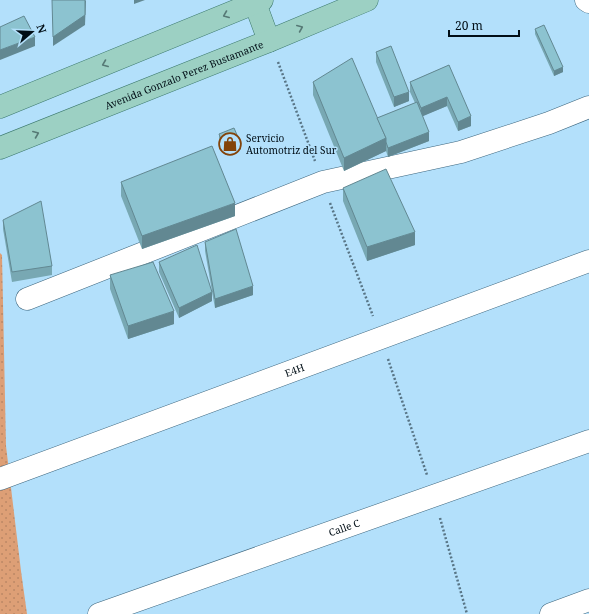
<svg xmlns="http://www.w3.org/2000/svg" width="589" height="614" font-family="'Noto Serif',serif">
  <defs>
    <pattern id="grass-dots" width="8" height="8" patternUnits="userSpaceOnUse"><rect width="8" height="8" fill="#dd9f76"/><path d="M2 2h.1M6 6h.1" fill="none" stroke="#bc8865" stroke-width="1.8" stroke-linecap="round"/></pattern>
  </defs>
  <rect width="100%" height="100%" fill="#b3e0fb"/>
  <!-- grass -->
  <polygon fill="url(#grass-dots)" points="0,253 2,255 6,446 21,571 27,614 0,614"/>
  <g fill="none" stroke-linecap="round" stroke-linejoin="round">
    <!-- minor casing -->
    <g stroke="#3d667e" stroke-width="23">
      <g id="minor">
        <polyline points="586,0 589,2"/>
        <polyline points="27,299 323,182 461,152 549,123 589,107"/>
        <path id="s1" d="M0,479L589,261"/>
        <path id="s2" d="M99,614L589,441"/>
        <polyline points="551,614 589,600"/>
      </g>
    </g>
    <!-- major casing -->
    <g stroke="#3b786c" stroke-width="23">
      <g id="major">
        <polyline points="255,3 269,41"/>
        <polyline points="0,107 262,0"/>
        <path id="s3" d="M0,148L269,41L367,0"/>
      </g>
    </g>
    <!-- path -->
    <g stroke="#587586" stroke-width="2.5" stroke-dasharray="2 2" stroke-linecap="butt">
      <polyline points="278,62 315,161"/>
      <polyline points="330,203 373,316"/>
      <polyline points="388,359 427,475"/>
      <polyline points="440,518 467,614"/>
    </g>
    <!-- minor -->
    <use href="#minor" stroke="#fff" stroke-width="22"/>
    <!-- major -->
    <use href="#major" stroke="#9cd0c3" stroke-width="22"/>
  </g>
  <!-- wall -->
  <g fill="#78a8b3">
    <polygon points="535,29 563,72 554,76 535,34"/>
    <polygon points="376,52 409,101 394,107 376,62"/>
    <polygon points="449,65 471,126 458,131 447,106 422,116 429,141 388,157 386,151 344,171 313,95 313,82 377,118 415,103 410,92 410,82"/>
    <polygon points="219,134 241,149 225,155 219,138"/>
    <polygon points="121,182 235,216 142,249 121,196"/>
    <polygon points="343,188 415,245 367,261 343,201"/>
    <polygon points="3,220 52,266 52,275 12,282 3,229"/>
    <polygon points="205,242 253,295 215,308 212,292 212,301 179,318 159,272 159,262 212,291 205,251"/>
    <polygon points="110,275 174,324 128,339 110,289"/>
  </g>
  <!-- shaded-wall -->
  <g fill="#628892">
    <polygon points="86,0 85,25 53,46 53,37"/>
    <polygon points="134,0 145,0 134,4"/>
    <polygon points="35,37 35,46 0,60 0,50"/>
    <polygon points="563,67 563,72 554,76 554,71"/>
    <polygon points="409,92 409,101 394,107 394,97"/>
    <polygon points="447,97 447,106 421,117 421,108"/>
    <polygon points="471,116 471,126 458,131 458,122"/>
    <polygon points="429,132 429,141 388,157 388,148"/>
    <polygon points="386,138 386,151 344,171 344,158"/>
    <polygon points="241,144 241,149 225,155 225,150"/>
    <polygon points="235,203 235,216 142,249 142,236"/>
    <polygon points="415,232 415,245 367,261 367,247"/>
    <polygon points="253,286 253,295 215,308 215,299"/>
    <polygon points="212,292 212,301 179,318 179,308"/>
    <polygon points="174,311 174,324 128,339 128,326"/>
  </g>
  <!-- building -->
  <g fill="#8cc3d0" stroke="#628892">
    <polygon points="52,0 85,0 85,15 53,37"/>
    <polygon points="24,16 35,37 0,50 0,27"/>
    <polygon points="544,25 563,67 554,71 535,29"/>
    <polygon points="391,46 409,92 394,97 376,52"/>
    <polygon points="352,58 386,138 344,158 313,82"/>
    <polygon points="449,65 471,116 458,122 447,97 421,108 410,82"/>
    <polygon points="417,102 429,132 388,148 386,142 386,138 377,118"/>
    <polygon points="234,128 241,144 225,150 219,134"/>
    <polygon points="212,146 235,203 142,236 121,182"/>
    <polygon points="386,169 415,232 367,247 343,188"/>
    <polygon points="41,201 52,266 12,272 3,220"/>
    <polygon points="236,229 253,286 215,299 205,242"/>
    <polygon points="197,245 212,292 179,308 159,262"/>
    <polygon points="153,262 174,311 128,326 110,275"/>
  </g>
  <!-- one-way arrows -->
  <defs><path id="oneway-chevron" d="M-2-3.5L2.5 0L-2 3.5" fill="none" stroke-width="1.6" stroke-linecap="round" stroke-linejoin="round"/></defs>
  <g stroke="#567975">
    <use href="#oneway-chevron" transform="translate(226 15) rotate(158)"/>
    <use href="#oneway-chevron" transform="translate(300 28) rotate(-23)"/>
    <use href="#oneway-chevron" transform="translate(105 64) rotate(158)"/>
    <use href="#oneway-chevron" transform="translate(36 134) rotate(-22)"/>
  </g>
  <!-- icons -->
  <defs>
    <g id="shop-ring" transform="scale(1.15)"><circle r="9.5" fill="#b3e0fb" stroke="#834309" stroke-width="1.5"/><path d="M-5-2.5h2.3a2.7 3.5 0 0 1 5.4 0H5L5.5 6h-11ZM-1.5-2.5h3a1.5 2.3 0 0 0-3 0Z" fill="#834309"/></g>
  </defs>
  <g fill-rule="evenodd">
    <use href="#shop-ring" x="230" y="144"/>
  </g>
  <g text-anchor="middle" stroke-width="3" stroke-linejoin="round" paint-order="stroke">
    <!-- street labels -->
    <g font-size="10" fill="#010e16" stroke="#b3e0fb">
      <text dy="4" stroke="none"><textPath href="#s3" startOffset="198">Avenida Gonzalo Perez Bustamante</textPath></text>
      <text dy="4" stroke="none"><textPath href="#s1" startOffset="314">E4H</textPath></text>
      <text dy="4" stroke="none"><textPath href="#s2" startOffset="260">Calle C</textPath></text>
    </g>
    <!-- poi labels -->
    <g font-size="10" fill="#010e16" stroke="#b3e0fb" text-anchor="start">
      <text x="246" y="142">Servicio<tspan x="246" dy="12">Automotriz del Sur</tspan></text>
    </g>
  </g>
  <!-- north arrow -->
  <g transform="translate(32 32) rotate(71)" stroke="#b3e0fb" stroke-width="3" paint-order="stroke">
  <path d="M0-3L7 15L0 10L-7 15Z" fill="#010e16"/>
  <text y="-6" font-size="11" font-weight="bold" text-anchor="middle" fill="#010e16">N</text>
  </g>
  <!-- scale -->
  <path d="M449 30v6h70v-6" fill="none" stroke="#010e16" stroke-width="2"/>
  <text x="455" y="30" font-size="12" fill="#010e16" stroke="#b3e0fb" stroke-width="3" paint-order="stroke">20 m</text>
</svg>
